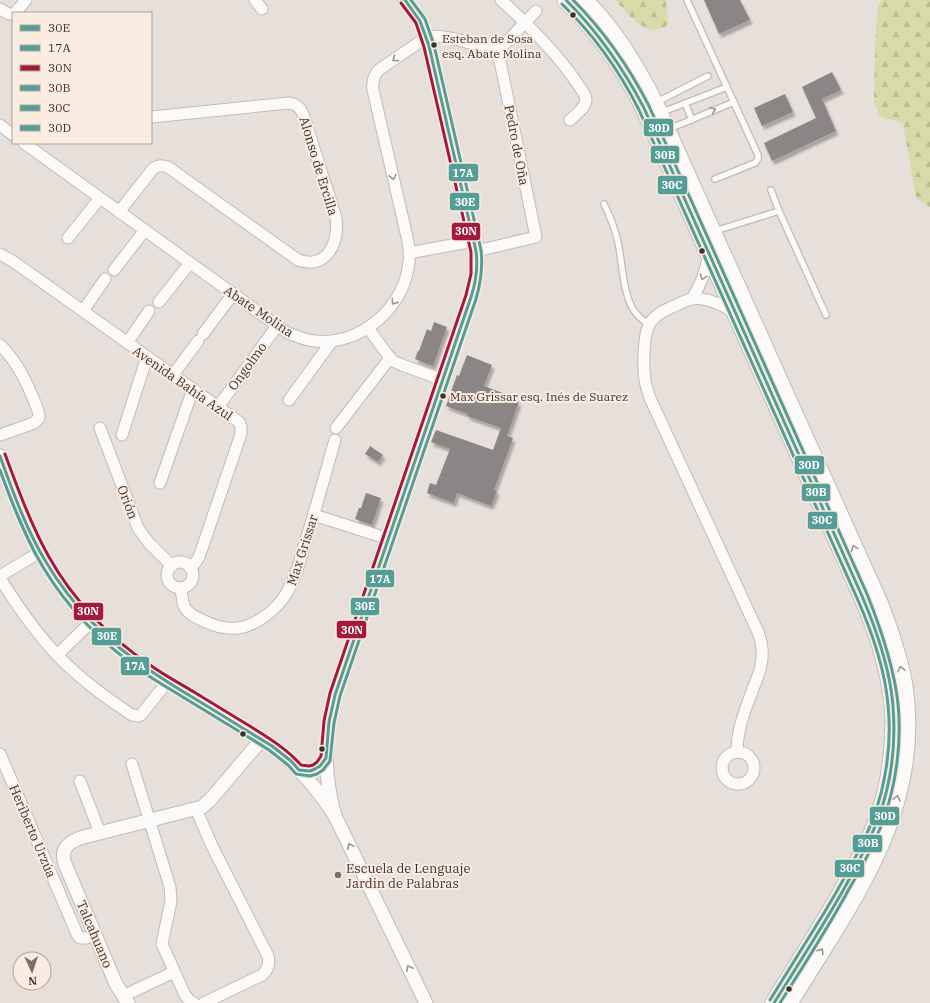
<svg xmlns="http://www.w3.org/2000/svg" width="930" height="1003" font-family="'IBM Plex Serif',serif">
  <defs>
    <pattern id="forest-firs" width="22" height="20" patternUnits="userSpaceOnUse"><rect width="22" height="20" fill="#d8daaa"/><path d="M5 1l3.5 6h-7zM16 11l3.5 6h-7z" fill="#babc93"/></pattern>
    <filter id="shadow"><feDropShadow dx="2.5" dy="4" stdDeviation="1" flood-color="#0004"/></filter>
  </defs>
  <rect width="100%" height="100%" fill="#e7dfda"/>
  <!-- forest -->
  <g fill="url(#forest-firs)">
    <path d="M615,0H666L668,24C666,26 663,28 660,29C643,35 625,10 615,0Z"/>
    <polygon points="885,0 930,0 930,207 916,198 903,123 880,117 874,101 875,46 878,4"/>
  </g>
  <!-- building -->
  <g fill="#8b8585" filter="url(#shadow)">
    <polygon points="704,0 740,0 750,20 719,34"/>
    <polygon points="832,72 841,90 822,99 836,131 772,161 764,143 816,118 802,87"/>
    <polygon points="785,94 793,112 762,126 754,108"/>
    <polygon points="434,322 447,327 433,366 415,359 418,351 419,351 427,329 431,331"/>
    <polygon points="467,355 492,365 484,386 516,398 515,401 519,402 507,436 513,438 494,490 497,491 491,506 457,493 454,503 427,493 430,483 436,485 450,449 431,442 436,430 493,450 501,428 467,416 468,414 446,406 457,375 459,376"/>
    <polygon points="370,446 383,455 378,462 365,454"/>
    <polygon points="366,493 381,498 372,525 355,519 359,508 361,508"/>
  </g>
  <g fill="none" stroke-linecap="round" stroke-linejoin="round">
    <!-- service casing -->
    <g stroke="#c1bbb7" stroke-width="8">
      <g id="service">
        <polyline points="687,0 758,155 758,159 755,163 715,179"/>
        <polyline points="657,102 708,76"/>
        <polyline points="685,103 692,120"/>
        <polyline points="660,113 727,87"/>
        <polyline points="669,129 734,102"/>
        <polyline points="771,190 779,211 826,315"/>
        <path d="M604,204C610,216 615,229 618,242C622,261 623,293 633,309C637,316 642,320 649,324"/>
        <polyline points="715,231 779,211"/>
      </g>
    </g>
    <!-- minor casing -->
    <g stroke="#c1bbb7" stroke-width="13">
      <g id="minor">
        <polyline points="255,0 262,9"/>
        <path d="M501,0C528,25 556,52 577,83C580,88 585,93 586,99C586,108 575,115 570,120"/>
        <polyline points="0,9 9,14 13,14"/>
        <polyline points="15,13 26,0"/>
        <polyline points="496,53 536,11"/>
        <polyline points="0,125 13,135"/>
        <path d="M24,143L286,332C295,336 305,340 315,341C361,346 405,307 409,262C410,253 409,245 407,237L373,90C372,82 373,75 380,69L427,37C440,33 473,44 488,48C495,50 498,54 500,61L536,237L476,251"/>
        <path d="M119,212L152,170C156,165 162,165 168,167L298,260C327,270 339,243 336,218L303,114C300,107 296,104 289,103L151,117"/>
        <polyline points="68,238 100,198"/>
        <polyline points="409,253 474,241"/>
        <polyline points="0,254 14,262 239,422 241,426 241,434 199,557 195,563 190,568"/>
        <polyline points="114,270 145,230"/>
        <path d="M692,299C701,285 706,270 709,254"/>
        <polyline points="159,302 190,263"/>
        <polyline points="83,311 105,279"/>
        <path d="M735,312C724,306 704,296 692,299C685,300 678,305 672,307C663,311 655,315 650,323C643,334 643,367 645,380C646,386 648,392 650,398L758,632C761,640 763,648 762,657C762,667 758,677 754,686C746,708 737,728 737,752"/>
        <polyline points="368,328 387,354 393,361 402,365 443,380"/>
        <polyline points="203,334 233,294"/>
        <polyline points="127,343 149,311"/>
        <path d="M0,345C15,359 25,378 33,398C35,403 38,409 39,415V418L34,423L0,435"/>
        <polyline points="173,375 198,341"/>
        <polyline points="289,400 332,341"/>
        <polyline points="218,407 277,326"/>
        <polyline points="100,428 138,528 149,543 172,566"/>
        <polyline points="336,428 390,358"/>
        <polyline points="122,435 147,357"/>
        <polyline points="160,483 193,389"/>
        <polyline points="314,515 389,539"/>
        <circle cx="180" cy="575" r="13"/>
        <polyline points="0,576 40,552"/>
        <path d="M0,578C19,609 41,640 67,665C87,684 109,700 132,715L138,716L141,715L167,682"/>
        <path d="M181,588C182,594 182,600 184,606C188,616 204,621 214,625C222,628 230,629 238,628C256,626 277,609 286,594C296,578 300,560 305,543C316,509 325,474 335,440"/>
        <polyline points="57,655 91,622"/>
        <circle cx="738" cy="768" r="16"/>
        <polyline points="0,754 77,934 80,938 86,938 95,934"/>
        <polyline points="132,764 170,887 171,901 162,944 185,995 190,1001 194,1003"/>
        <polyline points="80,781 100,833"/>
        <path d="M196,809L212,846L268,956C270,964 268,970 262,975L204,1003"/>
        <polyline points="123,996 174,972"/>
      </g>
    </g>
    <!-- tertiary casing -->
    <g stroke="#c1bbb7" stroke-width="15">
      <g id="tertiary">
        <path d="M0,456C12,488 24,520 40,551C45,562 52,572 59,582C84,618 111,643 147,669L272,746C297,765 318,789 335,816L426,1003"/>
        <path d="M299,770C311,772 320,769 326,758"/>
        <path d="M335,816C323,773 324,738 335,695L471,297C476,282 478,267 476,251L429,46L420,21L405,0"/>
        <path d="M128,1003L116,984L65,864C60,850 67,843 80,838L202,807L210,800L262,739"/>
      </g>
    </g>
    <!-- primary casing -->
    <g stroke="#c1bbb7" stroke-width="19">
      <g id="primary">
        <path d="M566,0C598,31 624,67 644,108L862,596C879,635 893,678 894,721C894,754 889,788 878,819C868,846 853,872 839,897C818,933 796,968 774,1003"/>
        <path d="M584,0C615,31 635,65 655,104L880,605C889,629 898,654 903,680C925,807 851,901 789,1003"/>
      </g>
    </g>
    <!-- service -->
    <use href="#service" stroke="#fbfaf9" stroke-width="5.5"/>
    <!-- minor -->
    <use href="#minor" stroke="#fbfaf9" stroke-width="11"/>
    <!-- tertiary -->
    <use href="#tertiary" stroke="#fbfaf9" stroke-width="13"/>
    <!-- primary -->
    <use href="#primary" stroke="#fbfaf9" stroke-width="17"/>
    <!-- bus-1 casing -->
    <g stroke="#fbece1" stroke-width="6">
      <path id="bus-1" d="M0,456C13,492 26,529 46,562C71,604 107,642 148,669C164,680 180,690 197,700C222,715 247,731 272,746L291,761L299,770L310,771L315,769L320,766L326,758L329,722L335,695L471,297C476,282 478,267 476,251L429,46L420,21L405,0"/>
    </g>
    <!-- bus-2 casing -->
    <g stroke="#fbece1" stroke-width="6">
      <path id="bus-2" d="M0,470C12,503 25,537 43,567C68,609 103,644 143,672C157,682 172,690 186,699C214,716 242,733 269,750L288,765L296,774L310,776L317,774L323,770L330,761L334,723L340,696L476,299C481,282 483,267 481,250L434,45L425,19L411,0"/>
    </g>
    <!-- bus-3 casing -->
    <g stroke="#fbece1" stroke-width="6">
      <path id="bus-3" d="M5,454C18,489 31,525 49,557C73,600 110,638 150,665C164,675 179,683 194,692C212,703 230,714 248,725C267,737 286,748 301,765L309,766L313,765L317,762L321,756L324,721L330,693L466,295L471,274V252L424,47L416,23L401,3"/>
    </g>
    <!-- bus-4 casing -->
    <g stroke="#fbece1" stroke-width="6">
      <path id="bus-4" d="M566,0C598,32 623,68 644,108L862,596C877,631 890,668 893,706C896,744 891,784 878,819C869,843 857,865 845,887C823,926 798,965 774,1003"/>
    </g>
    <!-- bus-5 casing -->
    <g stroke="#fbece1" stroke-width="6">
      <path id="bus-5" d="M562,4C594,35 619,70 639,110L857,598C872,632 885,668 888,705C892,743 886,784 873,819C860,852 842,883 824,913C806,942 788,971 770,1000"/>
    </g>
    <!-- bus-6 casing -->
    <g stroke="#fbece1" stroke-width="6">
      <path id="bus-6" d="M573,0C604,31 629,67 649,106L867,594C881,629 894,666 898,704C902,743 896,785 883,821C874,845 862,867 849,889C828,928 804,965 780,1003"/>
    </g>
    <!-- bus-1 -->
    <use href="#bus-1" stroke="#549e97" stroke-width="3"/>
    <!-- bus-2 -->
    <use href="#bus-2" stroke="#549e97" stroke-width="3"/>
    <!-- bus-3 -->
    <use href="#bus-3" stroke="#a31a3f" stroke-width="3"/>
    <!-- bus-4 -->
    <use href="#bus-4" stroke="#549e97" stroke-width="3"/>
    <!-- bus-5 -->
    <use href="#bus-5" stroke="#549e97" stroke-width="3"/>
    <!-- bus-6 -->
    <use href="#bus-6" stroke="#549e97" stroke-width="3"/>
  </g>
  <!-- one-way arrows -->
  <defs><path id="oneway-chevron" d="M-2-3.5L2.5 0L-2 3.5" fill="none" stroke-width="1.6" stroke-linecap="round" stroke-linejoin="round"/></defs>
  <g stroke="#9a9794">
    <use href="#oneway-chevron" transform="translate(395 59) rotate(146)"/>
    <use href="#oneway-chevron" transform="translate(713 110) rotate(-23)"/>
    <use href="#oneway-chevron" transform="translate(393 177) rotate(77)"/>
    <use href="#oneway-chevron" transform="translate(703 277) rotate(110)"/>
    <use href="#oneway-chevron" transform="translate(394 302) rotate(125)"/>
    <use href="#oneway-chevron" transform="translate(854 548) rotate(-114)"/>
    <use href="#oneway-chevron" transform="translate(901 669) rotate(-102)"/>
    <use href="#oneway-chevron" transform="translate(897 798) rotate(-75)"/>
    <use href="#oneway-chevron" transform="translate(350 846) rotate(-116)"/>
    <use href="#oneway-chevron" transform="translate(821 951) rotate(-58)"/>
    <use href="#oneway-chevron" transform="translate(409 968) rotate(-116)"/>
  </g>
  <!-- markers -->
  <g fill="#3a3430" stroke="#fbece1" stroke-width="1.5">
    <circle cx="573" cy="15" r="3.5"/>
    <circle cx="434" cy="45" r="3.5"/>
    <circle cx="702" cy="251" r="3.5"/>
    <circle cx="443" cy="396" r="3.5"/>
    <circle cx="243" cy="734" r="3.5"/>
    <circle cx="322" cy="749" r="3.5"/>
    <circle cx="789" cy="989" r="3.5"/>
  </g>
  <circle fill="#77706c" stroke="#fbece1" stroke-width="1.5" cx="338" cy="875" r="4"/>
  <g text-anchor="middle" stroke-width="4" stroke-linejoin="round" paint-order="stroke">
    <!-- bus labels -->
    <g font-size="12" fill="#3a3430" stroke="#fbece1" text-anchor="start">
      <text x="442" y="43">Esteban de Sosa<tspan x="442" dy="15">esq. Abate Molina</tspan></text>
      <text x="450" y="401">Max Grissar esq. Inés de Suarez</text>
    </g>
    <!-- street labels -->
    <g font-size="13" fill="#3a3430" stroke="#fbece1">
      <text transform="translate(517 145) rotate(79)" y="5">Pedro de Oña</text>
      <text transform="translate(319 166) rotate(73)" y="5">Alonso de Ercilla</text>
      <text transform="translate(259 311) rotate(34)" y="5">Abate Molina</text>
      <text transform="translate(247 366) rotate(-54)" y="5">Ongolmo</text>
      <text transform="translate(183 383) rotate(35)" y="5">Avenida Bahía Azul</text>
      <text transform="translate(128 502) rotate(69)" y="5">Orión</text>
      <text transform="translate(302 550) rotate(-72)" y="5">Max Grissar</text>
      <text transform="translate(33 831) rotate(67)" y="5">Heriberto Urzúa</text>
      <text transform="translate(95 934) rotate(67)" y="5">Talcahuano</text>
    </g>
    <!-- poi labels -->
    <g font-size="13" fill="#3a3430" stroke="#fbece1" text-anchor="start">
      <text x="346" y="873">Escuela de Lenguaje<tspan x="346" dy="15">Jardin de Palabras</tspan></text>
    </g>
  </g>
  <g stroke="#fbece1" stroke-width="1.5">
    <rect x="643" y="118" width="31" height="19" rx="4" fill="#549e97"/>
    <rect x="650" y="145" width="30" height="19" rx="4" fill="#549e97"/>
    <rect x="448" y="163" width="31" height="19" rx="4" fill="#549e97"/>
    <rect x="657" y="175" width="31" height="20" rx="4" fill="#549e97"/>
    <rect x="449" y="192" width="31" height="19" rx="4" fill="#549e97"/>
    <rect x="451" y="222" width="30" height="19" rx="4" fill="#a31a3f"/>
    <rect x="794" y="455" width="31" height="20" rx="4" fill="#549e97"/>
    <rect x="801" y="483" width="30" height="19" rx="4" fill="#549e97"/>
    <rect x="807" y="511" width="31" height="19" rx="4" fill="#549e97"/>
    <rect x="365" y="569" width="30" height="19" rx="4" fill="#549e97"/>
    <rect x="350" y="597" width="30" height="19" rx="4" fill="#549e97"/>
    <rect x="73" y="602" width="31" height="19" rx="4" fill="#a31a3f"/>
    <rect x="336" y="620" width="31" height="19" rx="4" fill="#a31a3f"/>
    <rect x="91" y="627" width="31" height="19" rx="4" fill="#549e97"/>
    <rect x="120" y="656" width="30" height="20" rx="4" fill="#549e97"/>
    <rect x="869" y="806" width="31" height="20" rx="4" fill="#549e97"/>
    <rect x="852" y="834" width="31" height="19" rx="4" fill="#549e97"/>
    <rect x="834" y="859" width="31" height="19" rx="4" fill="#549e97"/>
  </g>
  <g font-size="11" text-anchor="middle" font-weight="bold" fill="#fff">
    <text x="659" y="132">30D</text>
    <text x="665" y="159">30B</text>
    <text x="463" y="177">17A</text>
    <text x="672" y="189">30C</text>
    <text x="465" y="206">30E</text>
    <text x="466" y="235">30N</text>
    <text x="809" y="469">30D</text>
    <text x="816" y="496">30B</text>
    <text x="822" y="524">30C</text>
    <text x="380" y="583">17A</text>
    <text x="365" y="610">30E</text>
    <text x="88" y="615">30N</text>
    <text x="352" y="634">30N</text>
    <text x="107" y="640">30E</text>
    <text x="135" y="670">17A</text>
    <text x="885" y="820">30D</text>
    <text x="868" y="847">30B</text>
    <text x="850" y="872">30C</text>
  </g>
  <!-- legend -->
  <rect x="12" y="12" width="140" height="132" fill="#fbece1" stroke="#aea29a"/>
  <rect x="20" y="25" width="20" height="6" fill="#549e97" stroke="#aea29a"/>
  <text x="48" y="32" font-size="12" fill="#3a3430">30E</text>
  <rect x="20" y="45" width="20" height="6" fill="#549e97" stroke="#aea29a"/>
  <text x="48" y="52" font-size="12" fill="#3a3430">17A</text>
  <rect x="20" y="65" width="20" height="6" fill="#a31a3f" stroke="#aea29a"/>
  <text x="48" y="72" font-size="12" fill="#3a3430">30N</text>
  <rect x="20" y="85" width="20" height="6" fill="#549e97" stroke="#aea29a"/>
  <text x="48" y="92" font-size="12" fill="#3a3430">30B</text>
  <rect x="20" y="105" width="20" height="6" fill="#549e97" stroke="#aea29a"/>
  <text x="48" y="112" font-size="12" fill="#3a3430">30C</text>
  <rect x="20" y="125" width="20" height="6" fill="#549e97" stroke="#aea29a"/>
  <text x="48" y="132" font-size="12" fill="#3a3430">30D</text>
  <!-- north arrow -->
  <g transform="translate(32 971) rotate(177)"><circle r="19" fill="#fbece1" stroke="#aea29a"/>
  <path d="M0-3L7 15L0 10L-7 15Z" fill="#77706c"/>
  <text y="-6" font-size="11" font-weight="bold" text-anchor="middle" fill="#3a3430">N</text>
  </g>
</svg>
